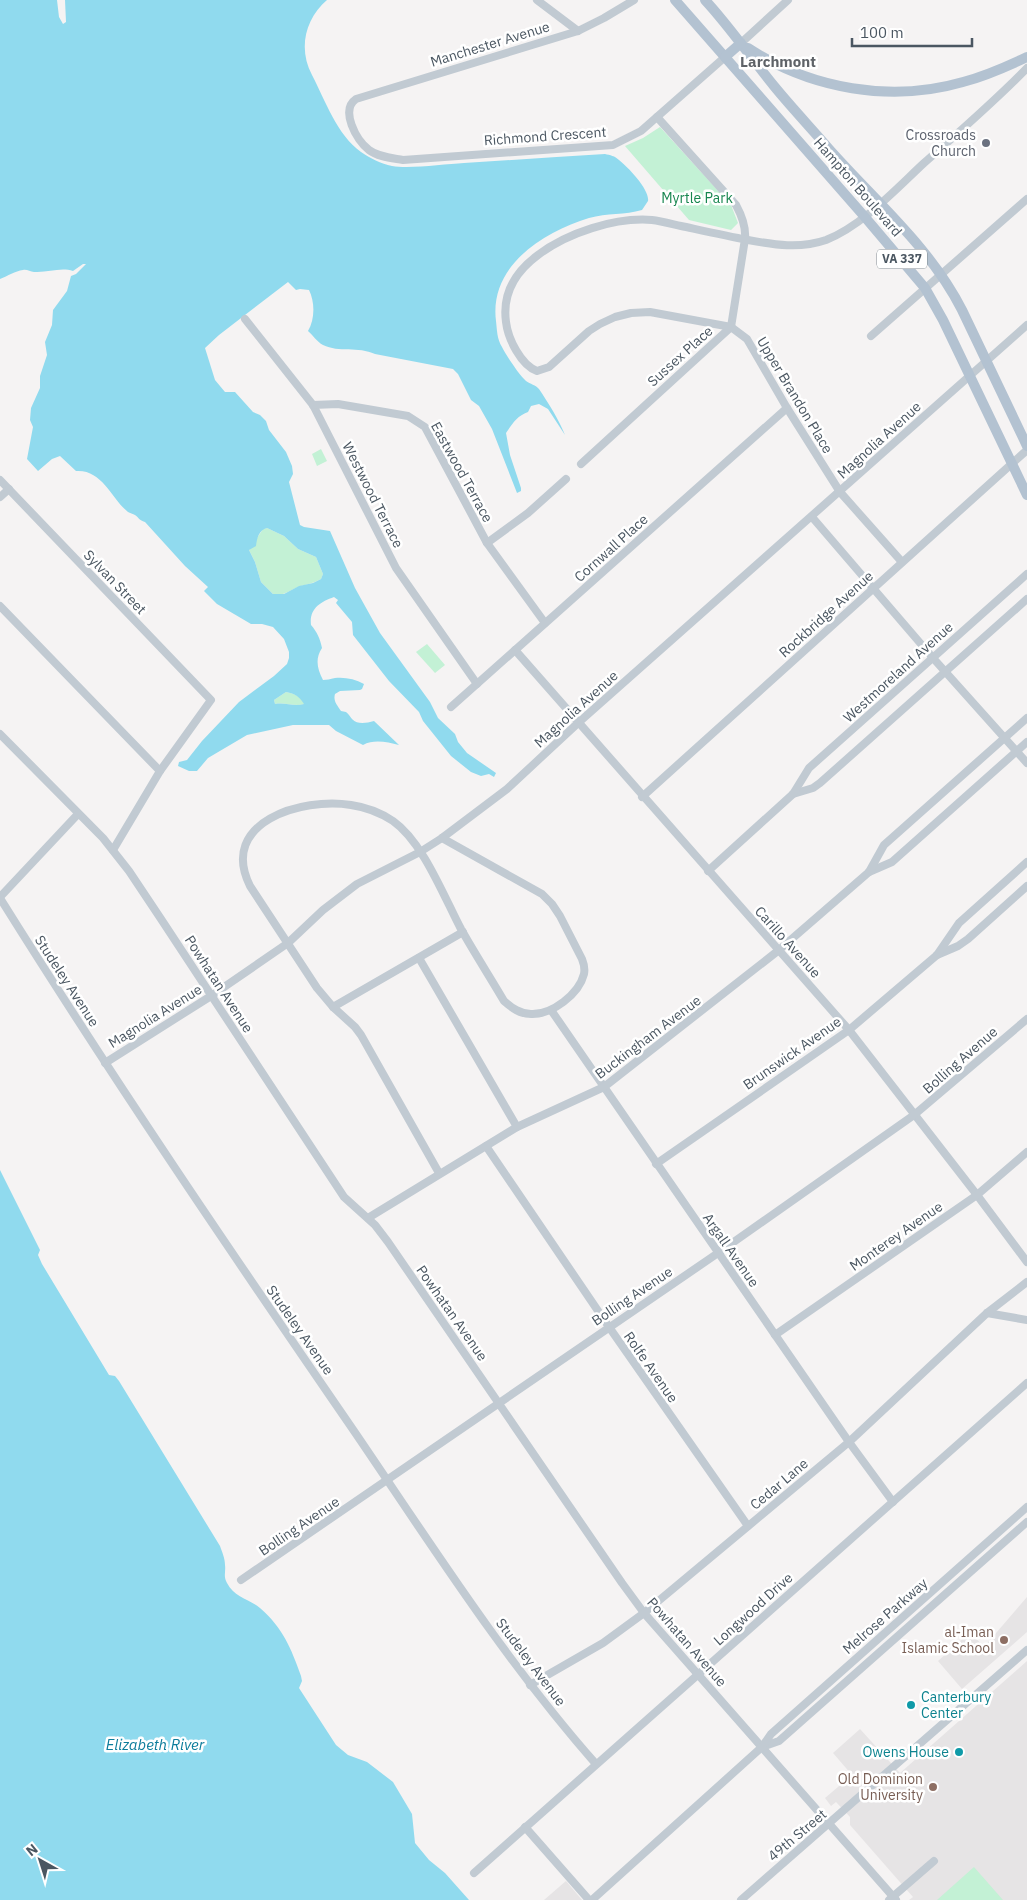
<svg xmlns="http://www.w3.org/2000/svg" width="1027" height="1900" font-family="'IBM Plex Sans',sans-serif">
  <rect width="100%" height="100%" fill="#f5f3f3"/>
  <!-- education -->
  <g fill="#e6e4e5">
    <polygon points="1027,1597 1027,1632 962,1689 938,1661 970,1632 984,1647"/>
    <polygon points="1027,1661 1027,1900 909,1900 913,1897 850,1825 850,1817 836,1802 831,1806 825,1798 852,1775 833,1753 860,1729 900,1773"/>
    <polygon points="566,1881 582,1900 544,1900"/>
  </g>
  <!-- green -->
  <g fill="#c3f1d5">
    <polygon points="660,127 731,205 738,223 731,230 689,220 625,146 643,138"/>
    <polygon points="321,449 327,461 317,466 312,454"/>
    <path d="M267,528L284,536L298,549L316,557L323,574L321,579C314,583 308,584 301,586C291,589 284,597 273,594L261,582L255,562L249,550L263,529Z"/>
    <polygon points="427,644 445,665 435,673 416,652"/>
    <path d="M286,692C295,694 300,696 305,704C294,707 285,702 275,704L274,700Z"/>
    <polygon points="974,1867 1003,1900 937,1900"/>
  </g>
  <!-- water -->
  <g fill="#90daee" fill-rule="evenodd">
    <path d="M0,0H57L59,17L63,24L66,22L65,0H327C305,19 298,49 312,75C325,100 337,135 361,152C370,158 381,164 392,166C410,169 445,164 464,163C511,160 558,157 605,154C610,155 615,156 619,160C628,167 650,190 648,201L642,210C625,215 607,213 589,218C543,232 489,266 496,321C497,330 497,339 502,347C506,355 519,375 526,381C530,384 536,385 539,389C549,404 558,418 565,435L548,409L539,404L531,406L528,412C517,416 513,423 506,433L510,455L521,488V491L517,493L492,429L479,406L471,400L458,374L453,369L375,354C358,346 339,353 323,345C317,342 313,335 308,331C315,319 315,302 309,290L300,289L296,290L288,282L219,335L205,348L215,380L225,392H235L253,412L260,415L266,421L269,430L286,452L292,466L293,474L289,482L300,525L304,527L330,531L355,588L380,633L430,702L438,718L455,734L458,742L467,753L496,773L494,777L489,774L481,776L471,772L451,756L423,721L419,712L389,681L353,635L352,622L336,603L338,600L334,597C320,602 309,609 311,625C317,632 320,638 322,648C315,659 317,668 323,680C327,680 330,679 335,678C345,677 355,679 364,684L362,689L360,690L340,691L335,694C333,701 337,705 341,711L346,712C349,714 350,717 352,719C358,725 366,723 374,721L399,745C387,742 374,739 363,745L336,731L329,725H293L247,735L208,758L197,771H189L178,766L179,762L187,760L202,741L239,702L274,676L287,664L289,658V652L284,639L273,627L262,624H251L217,604L204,591L208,587L185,566L145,522C139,520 139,518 135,515C133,514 130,513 128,512C111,498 102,469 76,471L60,456L52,459L38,471L27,459L33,427L30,420L31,408L40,388V376L47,355L45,342L52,325L53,310L67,291L71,276L76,274L86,264H83L73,271C60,267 48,273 34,272C30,272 27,269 23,270C15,271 8,276 0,279ZM267,528L284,536L298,549L316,557L323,574L321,579L313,583L299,586L284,594H273L261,582L255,562L249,550L256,546C257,538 259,530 267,528ZM286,692C295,694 299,696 304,704C294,707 285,702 275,704L274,700Z"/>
    <path d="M0,1170L40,1250L38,1255L42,1264L109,1375L115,1376L119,1381L220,1546C222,1552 225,1558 225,1565C226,1572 223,1576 227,1583C234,1597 249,1599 260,1608C283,1628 291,1648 301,1676L302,1681L299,1688L336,1745L348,1755L367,1762L393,1782L412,1814L415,1843L429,1860L445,1873L469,1900H0Z"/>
  </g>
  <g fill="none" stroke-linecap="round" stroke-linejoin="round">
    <!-- minor -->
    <g stroke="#c1cad2" stroke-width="8">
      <polyline points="537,0 578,31"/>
      <path d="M634,0L604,18L578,31L356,99C340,110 356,140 369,150C378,157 392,158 403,160L613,145L641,131L725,57"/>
      <polyline points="741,43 788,0"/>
      <polyline points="245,319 313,405 396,568 477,684"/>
      <polyline points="871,336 1027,199"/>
      <polyline points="313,405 338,404 408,416 425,427 487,543 545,623"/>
      <path d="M581,464L731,327L745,239C746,228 742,216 736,205L657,117"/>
      <polyline points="0,480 211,700 160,771 113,850"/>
      <polyline points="0,497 9,489"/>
      <polyline points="812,517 933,658 1027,763"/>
      <polyline points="487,543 528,513 566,479"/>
      <path d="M902,562L840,492L787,408L747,339L731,327L650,312L631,313L615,317L600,324L589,331L549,367L537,371C521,365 508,339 506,322C502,293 515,272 538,255C567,233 615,217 652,220C661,221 672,224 681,226C704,231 726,236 748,240C775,245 800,249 826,240C862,226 896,189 924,163C959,132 995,101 1027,68"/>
      <polyline points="0,606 160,771"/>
      <polyline points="515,650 849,1030 977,1195 1027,1262"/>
      <polyline points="451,707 787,408"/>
      <polyline points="0,734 103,838 129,871 161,919 344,1197 375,1225 388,1242 622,1583 644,1613 896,1900"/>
      <polyline points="793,794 813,788 820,783 1027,599"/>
      <polyline points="642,797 1027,450"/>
      <polyline points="708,871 793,794 809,768 1027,574"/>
      <polyline points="869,872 892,862 1027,742"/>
      <polyline points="0,897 78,814"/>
      <path d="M0,898C113,1079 233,1255 354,1431C431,1544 505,1661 596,1764"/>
      <polyline points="937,955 958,946 968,939 1027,886"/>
      <polyline points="419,958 517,1127"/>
      <polyline points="333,1007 463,932"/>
      <polyline points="551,1010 849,1442 893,1502"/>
      <polyline points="105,1063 211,996 288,943 323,910 357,884 420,852 442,838 507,789 578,723 1027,325"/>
      <polyline points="486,1146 609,1327 748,1526"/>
      <polyline points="656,1164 849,1030 937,955 959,923 1027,862"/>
      <path d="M439,1173L361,1035L355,1027L333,1007L317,988L250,886C218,822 302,797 351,805C365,807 381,813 393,821C423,842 444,897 461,929C475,954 490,977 504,1001C512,1008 520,1014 531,1014C552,1015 579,994 584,974C585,969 584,964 582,959L560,916L552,904L542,894L442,838"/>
      <polyline points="368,1218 517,1127 604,1087 779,950 869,872 884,845 1027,718"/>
      <polyline points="987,1313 1027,1320"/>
      <polyline points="775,1335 977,1195 1027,1152"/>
      <polyline points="241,1580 718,1253 914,1115 1027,1019"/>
      <polyline points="530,1685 603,1643 644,1613 849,1442 987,1313 1027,1282"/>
      <polyline points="762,1747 779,1741 1027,1522"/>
      <polyline points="525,1827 589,1900"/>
      <polyline points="474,1873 1027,1383"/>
      <polyline points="592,1900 762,1747 771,1734 1027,1507"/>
      <polyline points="741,1900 1027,1650"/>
      <polyline points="889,1900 934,1861"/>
    </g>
    <!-- major -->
    <g stroke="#b3c2d1" stroke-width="10">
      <polyline points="675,0 864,216 925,288 943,320 1027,495"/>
      <path d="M705,0C730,27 751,58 774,86C792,108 811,128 829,149C876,202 930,247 962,310L1027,446"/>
      <path d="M748,48C811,89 891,103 963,82C986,76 1006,67 1027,57"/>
      <polyline points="725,57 741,43"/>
    </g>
  </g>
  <!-- markers -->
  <circle fill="#6b7280" stroke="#fff" stroke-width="2" cx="986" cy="143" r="5"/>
  <g fill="#8d6e63" stroke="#fff" stroke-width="2">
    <circle cx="1004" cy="1640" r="5"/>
    <circle cx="933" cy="1787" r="5"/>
  </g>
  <g fill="#0f9aa8" stroke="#fff" stroke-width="2">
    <circle cx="911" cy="1705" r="5"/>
    <circle cx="959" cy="1752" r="5"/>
  </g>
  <g text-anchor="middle" stroke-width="5" stroke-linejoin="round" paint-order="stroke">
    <!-- shield labels -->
    <rect fill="#fff" stroke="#808990" stroke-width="1" x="877" y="249.5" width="50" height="19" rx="4"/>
    <g font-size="12" font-weight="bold" fill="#4a5661">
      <text x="902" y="263">VA 337</text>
    </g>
    <!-- street labels -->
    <g font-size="14" fill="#4a5661" stroke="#fff">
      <text transform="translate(490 44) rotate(-17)" y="5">Manchester Avenue</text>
      <text transform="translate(545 136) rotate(-4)" y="5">Richmond Crescent</text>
      <text transform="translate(858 187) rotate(49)" y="5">Hampton Boulevard</text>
      <text transform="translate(680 356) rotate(-42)" y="5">Sussex Place</text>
      <text transform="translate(795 395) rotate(59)" y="5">Upper Brandon Place</text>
      <text transform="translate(879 440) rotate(-42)" y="5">Magnolia Avenue</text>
      <text transform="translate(462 472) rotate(61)" y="5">Eastwood Terrace</text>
      <text transform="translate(373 495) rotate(63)" y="5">Westwood Terrace</text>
      <text transform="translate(611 548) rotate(-42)" y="5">Cornwall Place</text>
      <text transform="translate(115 582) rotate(46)" y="5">Sylvan Street</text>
      <text transform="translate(826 614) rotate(-42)" y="5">Rockbridge Avenue</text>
      <text transform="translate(898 672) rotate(-42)" y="5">Westmoreland Avenue</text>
      <text transform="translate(576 709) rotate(-42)" y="5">Magnolia Avenue</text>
      <text transform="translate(788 942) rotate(48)" y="5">Carillo Avenue</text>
      <text transform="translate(67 981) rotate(57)" y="5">Studeley Avenue</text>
      <text transform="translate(219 984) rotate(57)" y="5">Powhatan Avenue</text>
      <text transform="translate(155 1016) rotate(-32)" y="5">Magnolia Avenue</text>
      <text transform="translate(648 1037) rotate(-37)" y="5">Buckingham Avenue</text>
      <text transform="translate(792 1053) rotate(-35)" y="5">Brunswick Avenue</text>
      <text transform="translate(960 1060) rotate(-41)" y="5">Bolling Avenue</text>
      <text transform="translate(896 1236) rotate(-35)" y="5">Monterey Avenue</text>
      <text transform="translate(731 1250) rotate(55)" y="5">Argall Avenue</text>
      <text transform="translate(632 1296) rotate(-34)" y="5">Bolling Avenue</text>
      <text transform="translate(452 1313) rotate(55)" y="5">Powhatan Avenue</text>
      <text transform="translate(300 1330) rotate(55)" y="5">Studeley Avenue</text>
      <text transform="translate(651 1367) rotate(55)" y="5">Rolfe Avenue</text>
      <text transform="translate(779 1484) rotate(-40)" y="5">Cedar Lane</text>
      <text transform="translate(299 1526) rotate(-34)" y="5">Bolling Avenue</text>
      <text transform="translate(753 1609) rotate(-42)" y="5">Longwood Drive</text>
      <text transform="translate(885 1616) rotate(-41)" y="5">Melrose Parkway</text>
      <text transform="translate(687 1642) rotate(49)" y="5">Powhatan Avenue</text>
      <text transform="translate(531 1662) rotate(53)" y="5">Studeley Avenue</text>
      <text transform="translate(797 1835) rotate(-40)" y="5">49th Street</text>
    </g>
    <!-- worship labels -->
    <g font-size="14" fill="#5b616d" stroke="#fff" text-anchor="end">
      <text x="976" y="140">Crossroads<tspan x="976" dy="16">Church</tspan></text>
    </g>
    <!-- park labels -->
    <g font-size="14" fill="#17864f" stroke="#fff">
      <text x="697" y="203">Myrtle Park</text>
    </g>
    <!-- education labels -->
    <g font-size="14" fill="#785e54" stroke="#fff" text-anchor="end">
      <text x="994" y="1637">al-Iman<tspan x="994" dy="16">Islamic School</tspan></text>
      <text x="923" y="1784">Old Dominion<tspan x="923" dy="16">University</tspan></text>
    </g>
    <!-- culture labels -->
    <g font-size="14" fill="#0d838f" stroke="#fff" text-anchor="start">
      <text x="921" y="1702">Canterbury<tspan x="921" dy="16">Center</tspan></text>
      <text x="949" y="1757" text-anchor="end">Owens House</text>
    </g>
    <!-- neighbourhood labels -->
    <g font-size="15" font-weight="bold" fill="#5f6368" stroke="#fff">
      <text x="778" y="67">Larchmont</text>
    </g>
    <!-- water labels -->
    <g font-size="15" font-style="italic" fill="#0c7c9b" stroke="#fff">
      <text x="155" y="1750">Elizabeth River</text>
    </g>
  </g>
  <!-- north arrow -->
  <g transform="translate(40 1860) rotate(321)" stroke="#ffffff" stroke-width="4" paint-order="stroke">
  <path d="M0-4L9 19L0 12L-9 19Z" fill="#4a5661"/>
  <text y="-8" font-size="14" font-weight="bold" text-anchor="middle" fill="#4a5661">N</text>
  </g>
  <!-- scale -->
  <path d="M852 38v8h120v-8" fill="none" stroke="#4a5661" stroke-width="2.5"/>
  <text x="860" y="38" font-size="15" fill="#4a5661" stroke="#ffffff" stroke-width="4" paint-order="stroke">100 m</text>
</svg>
